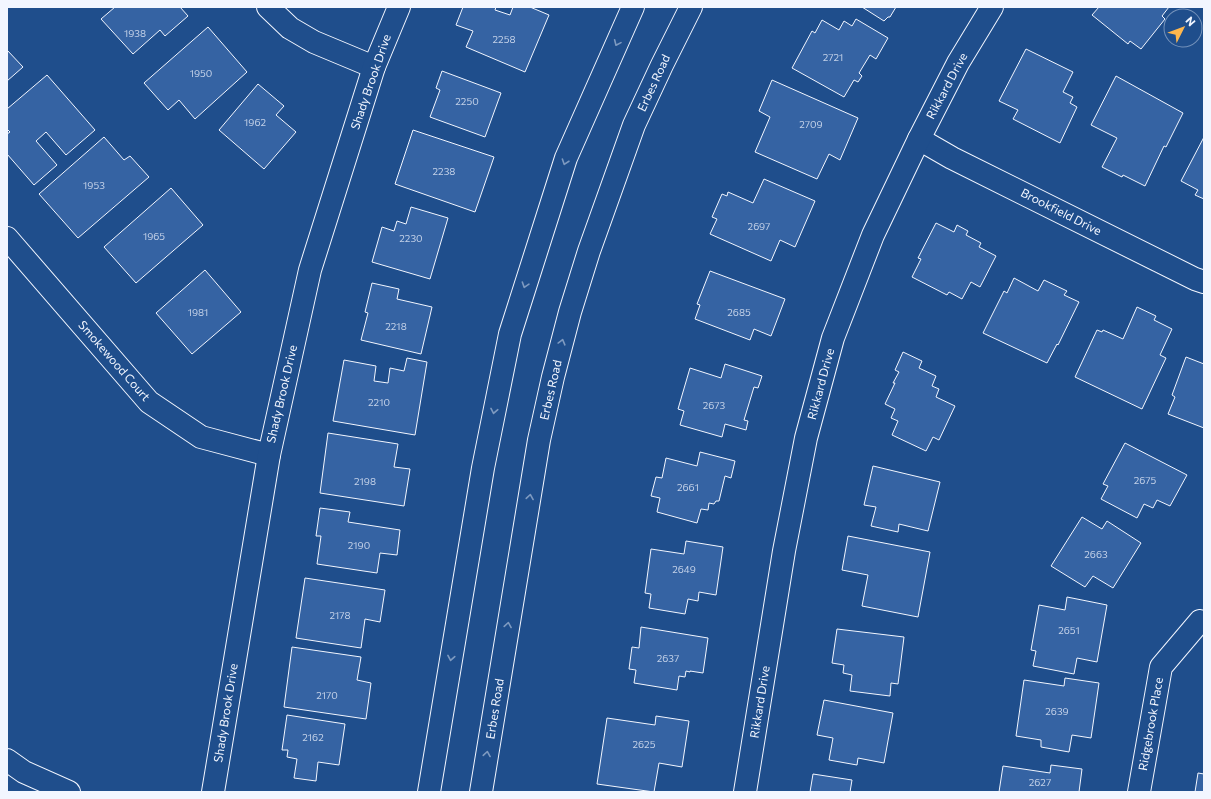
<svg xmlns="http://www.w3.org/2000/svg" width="1211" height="799" font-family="Commissioner,sans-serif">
  <rect width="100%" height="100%" fill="#1f4e8c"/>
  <!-- building -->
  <g fill="#3563a3" stroke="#f2f6ff">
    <polygon points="115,7 180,7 188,16 165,36 160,30 133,54 101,19"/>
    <polygon points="463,7 496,7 495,10 510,15 513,7 530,7 549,15 525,72 466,47 473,31 456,25"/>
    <polygon points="862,7 896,7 890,17 888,17 884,21"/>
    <polygon points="1099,7 1169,7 1162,16 1165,19 1141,49 1130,41 1128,44 1092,15"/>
    <polygon points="856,19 888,38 876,59 870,55 859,73 862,76 858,82 854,80 844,97 792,68 812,31 815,33 822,20 839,30 844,21 852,26"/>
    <polygon points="208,27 247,72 195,119 179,100 168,110 144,83"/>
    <polygon points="1026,49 1073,72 1063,92 1073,97 1070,103 1077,107 1060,143 1013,119 1018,110 999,101"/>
    <polygon points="7,50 23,67 7,81"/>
    <polygon points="442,71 501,93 485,137 430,117 440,90 436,88"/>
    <polygon points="47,75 95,130 66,155 46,132 36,141 57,165 34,185 7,154 7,134 10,132 7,129 7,109"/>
    <polygon points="1116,76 1183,113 1166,147 1164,146 1145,186 1123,175 1122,177 1102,167 1117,138 1091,125"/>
    <polygon points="772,80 858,118 840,160 829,154 817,179 755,152 770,117 759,111"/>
    <polygon points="258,84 284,106 276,115 296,132 264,169 219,130"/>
    <polygon points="413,130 494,157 475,212 395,184"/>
    <polygon points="104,137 124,160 130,156 149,177 78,238 39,194"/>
    <polygon points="1204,137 1204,199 1195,195 1198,190 1181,181"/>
    <polygon points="764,179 815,201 795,247 780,240 771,261 710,234 717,219 712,217 722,194 727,196 728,192 753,203"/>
    <polygon points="171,188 203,225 136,283 104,247"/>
    <polygon points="411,207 448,218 430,279 372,262 382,227 394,231 397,221 406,224"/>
    <polygon points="936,223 954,232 957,225 968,231 966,235 981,243 979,247 996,256 980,287 971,282 962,299 949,292 947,295 912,277 921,259 918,258"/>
    <polygon points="205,270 241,312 192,354 156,313"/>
    <polygon points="710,271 785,299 771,336 754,329 750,340 695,319 700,305 697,304"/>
    <polygon points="1014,278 1038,291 1044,280 1067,291 1064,295 1079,302 1058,345 1057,344 1047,363 983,333 1004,291 1007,293"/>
    <polygon points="372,283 399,289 397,299 432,307 421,354 361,340 368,313 365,312"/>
    <polygon points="1137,307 1156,316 1154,320 1172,329 1160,355 1166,358 1142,409 1075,377 1097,330 1102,332 1103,330 1123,339"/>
    <polygon points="903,352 922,361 919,368 936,376 932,386 939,389 936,397 955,406 939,440 933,437 926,451 892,435 898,421 891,418 895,409 885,404 895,383 893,383 899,372 895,370"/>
    <polygon points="1186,357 1204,364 1204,428 1168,414 1175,397 1172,395"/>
    <polygon points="407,358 427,362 415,435 333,421 344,360 376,366 374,381 388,383 390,368 404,371"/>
    <polygon points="725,364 762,376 758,388 754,387 744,420 748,421 746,430 725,424 722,437 680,425 684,411 678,409 690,368 721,378"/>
    <polygon points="328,433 398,444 394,467 410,469 404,506 320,493"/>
    <polygon points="1125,443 1187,475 1170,506 1157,500 1153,508 1144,504 1137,518 1101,499 1108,486 1103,484"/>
    <polygon points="700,452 735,461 731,478 725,476 719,501 716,501 714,504 709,503 708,510 701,509 697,523 657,512 660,498 651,496 656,477 662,478 666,458 697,466"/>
    <polygon points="873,466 940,482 928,531 899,524 898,532 871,526 876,507 864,505"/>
    <polygon points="320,508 350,512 348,522 400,530 397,555 380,553 377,573 317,564 321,536 316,536"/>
    <polygon points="1082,517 1102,529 1107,521 1141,543 1113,588 1093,576 1085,587 1051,566"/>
    <polygon points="848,536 930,552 918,617 862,606 868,575 842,570"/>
    <polygon points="686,541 723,547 716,595 699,592 698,601 688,599 685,614 649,608 651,594 645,593 651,549 684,554"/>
    <polygon points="305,578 385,590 380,622 365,619 361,648 296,638"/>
    <polygon points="1067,597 1107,605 1097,662 1077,658 1074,674 1033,666 1036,651 1031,650 1039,605 1065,610"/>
    <polygon points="641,627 708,638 703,673 690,671 690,672 686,671 685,677 679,676 677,690 634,683 636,670 629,669 632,647 639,648"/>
    <polygon points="837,629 904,637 898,684 891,683 890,696 850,691 852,675 843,673 844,665 832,663"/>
    <polygon points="292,647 361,657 357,680 371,683 366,719 284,707"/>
    <polygon points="1065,678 1099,683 1091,738 1072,735 1069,752 1041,747 1041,740 1016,736 1024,680 1064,686"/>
    <polygon points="824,700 893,713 884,763 858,758 857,765 829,760 833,738 817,735"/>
    <polygon points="287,715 345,724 339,765 318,762 316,781 294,778 297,759 287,757 288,750 282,750"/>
    <polygon points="656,716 689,721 682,767 659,763 654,792 597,784 607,718 655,725"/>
    <polygon points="1051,765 1082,769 1079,792 999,792 1003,766 1050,773"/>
    <polygon points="1198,773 1204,774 1204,792 1195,792"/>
    <polygon points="813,774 852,780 850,792 810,792"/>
  </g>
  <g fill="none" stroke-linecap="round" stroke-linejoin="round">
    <!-- minor casing -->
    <g stroke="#f2f6ff" stroke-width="24">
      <g id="minor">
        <polyline points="268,7 290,28 314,42 374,67"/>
        <polyline points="919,139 952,158 1195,279 1204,282"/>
        <polyline points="7,238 149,402 201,437 269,455"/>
        <polyline points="7,760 24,772 69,792"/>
        <polyline points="213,792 269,455 310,270 374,67 399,7"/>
        <polyline points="745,792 784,551 806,438 833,338 873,235 919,139 958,63 992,7"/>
        <polyline points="1139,792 1161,667 1200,621"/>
      </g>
    </g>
    <!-- major casing -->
    <g stroke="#f2f6ff" stroke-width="24">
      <g id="major">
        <polyline points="429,792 483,468 510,334 566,158 633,7"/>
        <polyline points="481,792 539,440 553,377 570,312 589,251 634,125 662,65 691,7"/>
      </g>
    </g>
    <!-- minor -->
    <use href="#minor" stroke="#1f4e8c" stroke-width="22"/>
    <!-- major -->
    <use href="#major" stroke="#1f4e8c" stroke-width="22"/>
  </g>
  <!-- one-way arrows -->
  <defs><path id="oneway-chevron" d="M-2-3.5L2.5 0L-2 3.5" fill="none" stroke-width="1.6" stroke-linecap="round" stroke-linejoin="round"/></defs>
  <g stroke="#7e9ac0">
    <use href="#oneway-chevron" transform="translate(617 43) rotate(114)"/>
    <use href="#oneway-chevron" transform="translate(565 162) rotate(109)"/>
    <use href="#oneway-chevron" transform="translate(525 285) rotate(108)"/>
    <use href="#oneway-chevron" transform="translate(562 342) rotate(-75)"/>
    <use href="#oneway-chevron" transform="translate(494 411) rotate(101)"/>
    <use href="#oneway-chevron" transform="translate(530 497) rotate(-81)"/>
    <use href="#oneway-chevron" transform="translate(508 625) rotate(-81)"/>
    <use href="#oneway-chevron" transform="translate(451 658) rotate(100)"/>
    <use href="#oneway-chevron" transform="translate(487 754) rotate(-81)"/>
  </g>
  <g text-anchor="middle" stroke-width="3" stroke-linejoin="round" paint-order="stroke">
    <!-- number labels -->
    <g font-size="10" fill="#c3d1e8">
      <text x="135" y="37">1938</text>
      <text x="504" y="43">2258</text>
      <text x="833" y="61">2721</text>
      <text x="201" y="77">1950</text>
      <text x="467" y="105">2250</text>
      <text x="255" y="126">1962</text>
      <text x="811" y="128">2709</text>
      <text x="444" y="175">2238</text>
      <text x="94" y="189">1953</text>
      <text x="759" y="230">2697</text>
      <text x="154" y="240">1965</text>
      <text x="411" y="242">2230</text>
      <text x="198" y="316">1981</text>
      <text x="739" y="316">2685</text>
      <text x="396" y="330">2218</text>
      <text x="379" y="406">2210</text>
      <text x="714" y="409">2673</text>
      <text x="1145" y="484">2675</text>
      <text x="365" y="485">2198</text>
      <text x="688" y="491">2661</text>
      <text x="359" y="549">2190</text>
      <text x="1096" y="558">2663</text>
      <text x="684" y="573">2649</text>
      <text x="340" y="619">2178</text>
      <text x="1069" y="634">2651</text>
      <text x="668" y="662">2637</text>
      <text x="327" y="699">2170</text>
      <text x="1057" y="715">2639</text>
      <text x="313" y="741">2162</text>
      <text x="644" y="748">2625</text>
      <text x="1040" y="786">2627</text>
    </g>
    <!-- street labels -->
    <g font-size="12" fill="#f2f6ff" stroke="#1f4e8c">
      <text transform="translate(371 82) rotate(-71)" y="4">Shady Brook Drive</text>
      <text transform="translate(654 83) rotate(-65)" y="4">Erbes Road</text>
      <text transform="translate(947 86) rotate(-62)" y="4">Rikkard Drive</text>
      <text transform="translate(1061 212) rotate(27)" y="4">Brookfield Drive</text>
      <text transform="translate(114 361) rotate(49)" y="4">Smokewood Court</text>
      <text transform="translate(821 384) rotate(-75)" y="4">Rikkard Drive</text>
      <text transform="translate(551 390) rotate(-77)" y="4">Erbes Road</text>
      <text transform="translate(282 394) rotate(-77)" y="4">Shady Brook Drive</text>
      <text transform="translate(760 702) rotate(-81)" y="4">Rikkard Drive</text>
      <text transform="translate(495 709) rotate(-81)" y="4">Erbes Road</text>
      <text transform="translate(226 713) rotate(-81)" y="4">Shady Brook Drive</text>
      <text transform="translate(1151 724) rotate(-80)" y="4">Ridgebrook Place</text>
    </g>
  </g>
  <!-- border -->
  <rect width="1211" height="799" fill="none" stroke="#f2f6ff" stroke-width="16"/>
  <!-- north arrow -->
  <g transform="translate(1183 28) rotate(48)"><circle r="19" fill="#1f4e8c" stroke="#7391ba"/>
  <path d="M0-3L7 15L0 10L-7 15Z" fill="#ffb74d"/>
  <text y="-6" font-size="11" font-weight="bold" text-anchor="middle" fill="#f2f6ff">N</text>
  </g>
</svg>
